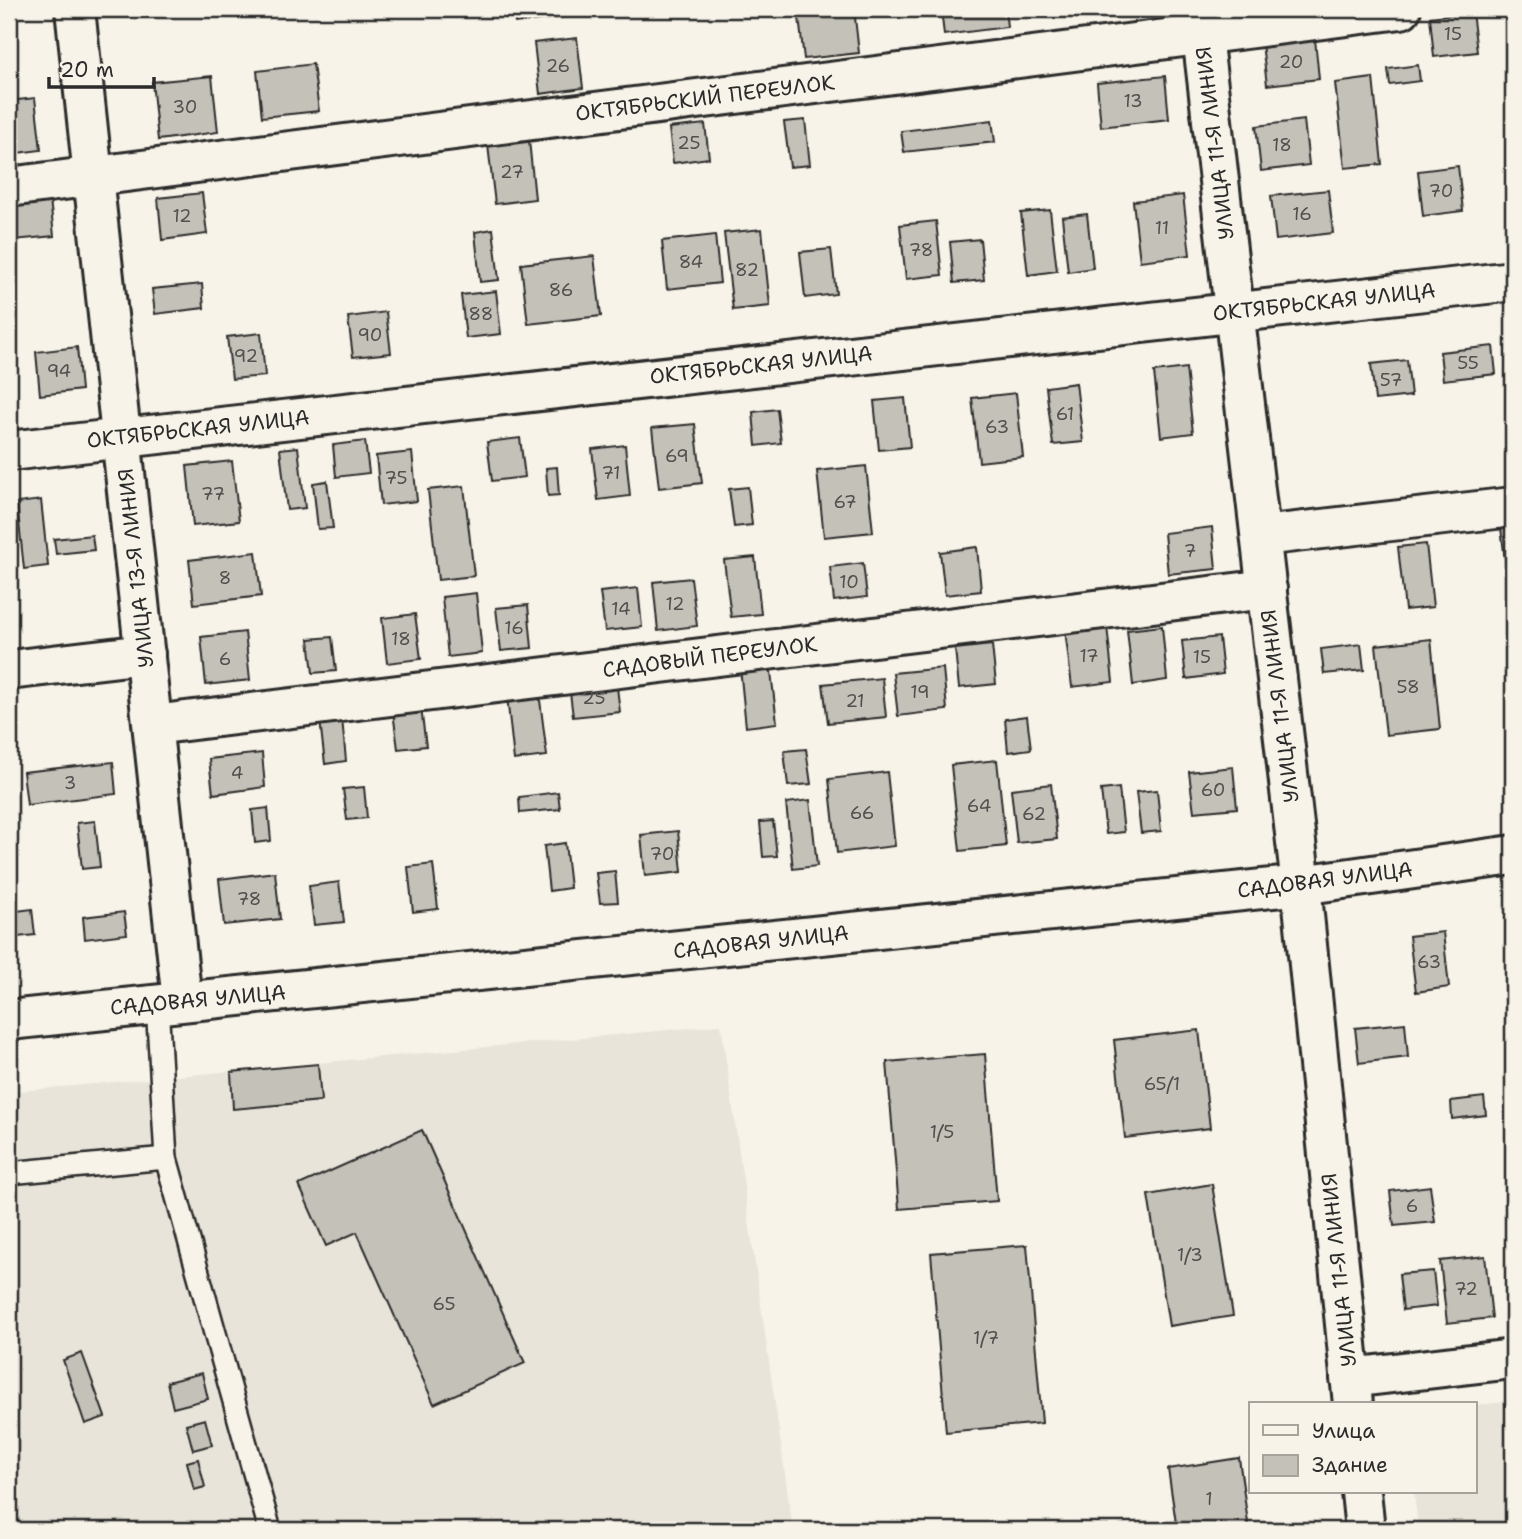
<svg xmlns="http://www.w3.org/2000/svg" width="1522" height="1539" font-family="'Shantell Sans',sans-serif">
  <rect width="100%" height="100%" fill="#f7f3e8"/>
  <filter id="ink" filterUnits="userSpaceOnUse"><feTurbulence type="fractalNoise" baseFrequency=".0143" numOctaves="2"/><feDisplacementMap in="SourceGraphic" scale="14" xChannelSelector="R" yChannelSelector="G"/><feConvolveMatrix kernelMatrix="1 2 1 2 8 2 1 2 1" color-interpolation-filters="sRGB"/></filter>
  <g filter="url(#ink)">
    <!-- built -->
    <g fill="#e8e4da">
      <polygon points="721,1025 793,1530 9,1530 9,1092"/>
      <polygon points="1513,1401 1513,1530 1418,1530 1414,1492 1475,1492 1475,1405"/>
    </g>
    <!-- building -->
    <g fill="#c4c1b9" stroke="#2b2b2b" stroke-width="2">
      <polygon points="564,9 565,17 515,23 513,10"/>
      <polygon points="798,9 854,9 859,53 804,59"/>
      <polygon points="941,9 1005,9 1007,27 944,35"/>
      <polygon points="1105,9 1144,9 1106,13"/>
      <polygon points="1472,12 1477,52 1434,57 1430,17"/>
      <polygon points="577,38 583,88 540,94 534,43"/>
      <polygon points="1315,39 1319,79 1267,85 1262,44"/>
      <polygon points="313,64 319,111 262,117 257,71"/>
      <polygon points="1418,65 1420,81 1390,85 1388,69"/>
      <polygon points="212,76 218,132 158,140 152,82"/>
      <polygon points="1165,76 1169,119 1101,127 1097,83"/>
      <polygon points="1373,78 1382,164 1345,168 1335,83"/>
      <polygon points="35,98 41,150 9,154 9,101"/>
      <polygon points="805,120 810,165 790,167 784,122"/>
      <polygon points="992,120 995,142 904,152 901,131"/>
      <polygon points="1304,120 1309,165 1261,171 1256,126"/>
      <polygon points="705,124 709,158 673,163 669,128"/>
      <polygon points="529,140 535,199 495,204 488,145"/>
      <polygon points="1458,166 1463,211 1423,216 1418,171"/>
      <polygon points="1328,190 1333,233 1276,240 1271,196"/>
      <polygon points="202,193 207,234 162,240 158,198"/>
      <polygon points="1183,195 1190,255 1140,261 1133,201"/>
      <polygon points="50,199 54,236 14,240 10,204"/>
      <polygon points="1050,210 1057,271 1028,275 1021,213"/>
      <polygon points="1087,214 1093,268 1068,272 1062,217"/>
      <polygon points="936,221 942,275 906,279 900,225"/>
      <polygon points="493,229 499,280 480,282 475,232"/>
      <polygon points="762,229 770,306 733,310 724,233"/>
      <polygon points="715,235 720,283 667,289 662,241"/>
      <polygon points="980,239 984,280 954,283 950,242"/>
      <polygon points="831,249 836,294 805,298 800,252"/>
      <polygon points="594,256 601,316 528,324 521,264"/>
      <polygon points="202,284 204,308 155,314 152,289"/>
      <polygon points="496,291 501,334 466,338 461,295"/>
      <polygon points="386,312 391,353 353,357 348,317"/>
      <polygon points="261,333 265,376 232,379 227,337"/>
      <polygon points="1493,346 1496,374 1443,380 1440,352"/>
      <polygon points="77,347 81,390 40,395 36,352"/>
      <polygon points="1407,360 1411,396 1375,400 1371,364"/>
      <polygon points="1186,368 1193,433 1161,437 1154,372"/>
      <polygon points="1076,383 1083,442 1053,445 1046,387"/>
      <polygon points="1016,393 1023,457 979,462 972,398"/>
      <polygon points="905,398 910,447 879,450 874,401"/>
      <polygon points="777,409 781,443 756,446 753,412"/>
      <polygon points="695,424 702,483 659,488 652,428"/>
      <polygon points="520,438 525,477 492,481 487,442"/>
      <polygon points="365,441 369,473 336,477 333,445"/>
      <polygon points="625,445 630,496 598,500 592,449"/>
      <polygon points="298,447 305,508 287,510 280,449"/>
      <polygon points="412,452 417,501 381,505 376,456"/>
      <polygon points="232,461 239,521 193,526 187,466"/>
      <polygon points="866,466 873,532 824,537 817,471"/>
      <polygon points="557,467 559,495 548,496 546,468"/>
      <polygon points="327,481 333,528 318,529 313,483"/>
      <polygon points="464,486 474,576 438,580 428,490"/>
      <polygon points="748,487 752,525 734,527 729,489"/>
      <polygon points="41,500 48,566 24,569 17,503"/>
      <polygon points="1212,527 1216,569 1168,574 1164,533"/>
      <polygon points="1513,527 1513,575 1507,576 1501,528"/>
      <polygon points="92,535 94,550 56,554 54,539"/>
      <polygon points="1426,544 1433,607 1405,610 1398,547"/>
      <polygon points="977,547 981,591 945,595 940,552"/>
      <polygon points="256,552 261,596 194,604 189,560"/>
      <polygon points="755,557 761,614 731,617 724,560"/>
      <polygon points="863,563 867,597 834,601 830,567"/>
      <polygon points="691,578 697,626 658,631 653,582"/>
      <polygon points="638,588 642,627 605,631 600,592"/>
      <polygon points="476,593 482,653 448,657 442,597"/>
      <polygon points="528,605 532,648 501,651 496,608"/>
      <polygon points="415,614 421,659 387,663 382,618"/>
      <polygon points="1107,626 1113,682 1072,687 1065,630"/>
      <polygon points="1162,626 1167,680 1133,685 1127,630"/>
      <polygon points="245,632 250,680 206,685 201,637"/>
      <polygon points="332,637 336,671 313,673 309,639"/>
      <polygon points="1219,637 1223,674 1186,679 1182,641"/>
      <polygon points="1431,639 1440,729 1386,735 1376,645"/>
      <polygon points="1361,644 1364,670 1324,674 1321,649"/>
      <polygon points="992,645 996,684 959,688 955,649"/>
      <polygon points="770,663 777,723 746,727 740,667"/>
      <polygon points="943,668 947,710 898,716 893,673"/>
      <polygon points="882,678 886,717 828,723 823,684"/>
      <polygon points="616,679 620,712 573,717 569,684"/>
      <polygon points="539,692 547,756 514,760 507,696"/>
      <polygon points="421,708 426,746 398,749 393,712"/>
      <polygon points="1027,716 1031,749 1008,752 1005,719"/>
      <polygon points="342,718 346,761 325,764 320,720"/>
      <polygon points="806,749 811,784 788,786 784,751"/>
      <polygon points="262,753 265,787 213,794 209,759"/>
      <polygon points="997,760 1006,846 960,851 951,765"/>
      <polygon points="113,762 116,794 27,805 23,772"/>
      <polygon points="1233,767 1237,808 1194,812 1189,772"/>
      <polygon points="887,772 895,846 837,853 829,779"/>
      <polygon points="1051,784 1057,839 1017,843 1011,789"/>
      <polygon points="364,787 367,818 347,820 343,789"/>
      <polygon points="1119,788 1124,832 1106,834 1101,790"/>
      <polygon points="1157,790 1161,831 1141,833 1136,792"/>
      <polygon points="558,792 560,809 520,813 519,797"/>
      <polygon points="810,800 817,866 793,869 786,803"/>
      <polygon points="268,808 271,841 255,843 252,810"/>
      <polygon points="95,821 100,867 82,869 77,823"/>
      <polygon points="773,821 777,856 763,857 760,822"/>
      <polygon points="678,831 682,872 645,876 641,835"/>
      <polygon points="565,843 570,888 549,891 544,846"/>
      <polygon points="433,864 438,909 413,912 408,867"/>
      <polygon points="615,871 618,902 600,903 596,873"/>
      <polygon points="275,872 280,919 224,925 219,879"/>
      <polygon points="339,882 344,922 314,925 309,886"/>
      <polygon points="32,909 35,935 9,938 9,912"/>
      <polygon points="124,912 127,934 85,939 83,917"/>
      <polygon points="1443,932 1449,987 1416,992 1409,936"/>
      <polygon points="1405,1023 1408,1057 1359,1063 1355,1028"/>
      <polygon points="1199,1030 1210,1128 1125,1138 1114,1040"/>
      <polygon points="985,1054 997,1201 899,1209 887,1062"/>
      <polygon points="318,1064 321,1101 233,1109 231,1072"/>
      <polygon points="1484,1097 1486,1115 1452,1119 1451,1101"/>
      <polygon points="422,1130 525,1363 434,1404 357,1232 326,1246 299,1185"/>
      <polygon points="1212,1184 1233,1316 1169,1326 1148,1195"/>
      <polygon points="1430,1186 1435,1222 1394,1226 1390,1191"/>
      <polygon points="1027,1245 1042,1423 946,1432 931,1253"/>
      <polygon points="1485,1256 1492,1318 1447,1323 1440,1261"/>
      <polygon points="1433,1271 1437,1306 1403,1310 1399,1274"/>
      <polygon points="82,1353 105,1417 85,1424 63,1360"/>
      <polygon points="202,1373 208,1399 173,1408 167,1382"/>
      <polygon points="205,1419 212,1445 193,1450 186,1424"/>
      <polygon points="1239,1458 1249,1530 1177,1530 1168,1469"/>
      <polygon points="198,1459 205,1487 194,1490 187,1462"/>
    </g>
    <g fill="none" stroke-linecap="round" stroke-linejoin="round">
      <!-- lane casing -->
      <g stroke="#2b2b2b" stroke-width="26">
        <g id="lane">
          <polyline points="157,1003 166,1158 270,1530"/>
          <polyline points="9,1173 166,1158"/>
        </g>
      </g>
      <!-- street casing -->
      <g stroke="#2b2b2b" stroke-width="44">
        <g id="street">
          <polyline points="75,9 182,1001"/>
          <polyline points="1199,9 1301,885 1353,1404"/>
          <polyline points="9,187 1401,9"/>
          <polyline points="9,451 1513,281"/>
          <polyline points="1261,536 1513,507"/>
          <polyline points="9,670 145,654"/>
          <polyline points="153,725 1267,589"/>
          <polyline points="9,1020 1301,885 1513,855"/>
          <polyline points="1350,1378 1513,1359"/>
          <polyline points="1361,1492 1365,1530"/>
        </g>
      </g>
      <!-- lane -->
      <use href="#lane" stroke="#f7f3e8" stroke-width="21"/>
      <!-- street -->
      <use href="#street" stroke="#f7f3e8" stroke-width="38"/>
    </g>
  </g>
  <g text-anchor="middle" stroke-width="5" stroke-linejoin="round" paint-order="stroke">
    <!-- number labels -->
    <g font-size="18" fill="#51504e">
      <text x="1453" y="40">15</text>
      <text x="1291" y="68">20</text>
      <text x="558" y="72">26</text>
      <text x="1133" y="107">13</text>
      <text x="185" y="113">30</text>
      <text x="689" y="149">25</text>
      <text x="1282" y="151">18</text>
      <text x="512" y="178">27</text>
      <text x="1441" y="197">70</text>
      <text x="1302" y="220">16</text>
      <text x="182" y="222">12</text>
      <text x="1162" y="234">11</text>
      <text x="921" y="256">78</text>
      <text x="691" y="268">84</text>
      <text x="747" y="276">82</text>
      <text x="561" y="296">86</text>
      <text x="481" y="320">88</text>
      <text x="370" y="341">90</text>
      <text x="246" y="362">92</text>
      <text x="1468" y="369">55</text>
      <text x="59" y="377">94</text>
      <text x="1391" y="386">57</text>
      <text x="1065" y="420">61</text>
      <text x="997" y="433">63</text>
      <text x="677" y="462">69</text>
      <text x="611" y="479">71</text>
      <text x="396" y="484">75</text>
      <text x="213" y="500">77</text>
      <text x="845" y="508">67</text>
      <text x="1190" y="557">7</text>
      <text x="225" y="584">8</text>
      <text x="849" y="588">10</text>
      <text x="675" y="610">12</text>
      <text x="621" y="615">14</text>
      <text x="514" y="634">16</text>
      <text x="401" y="645">18</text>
      <text x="1089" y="662">17</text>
      <text x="1202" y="663">15</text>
      <text x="225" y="665">6</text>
      <text x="1408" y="693">58</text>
      <text x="920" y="698">19</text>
      <text x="594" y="704">25</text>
      <text x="855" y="707">21</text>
      <text x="237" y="779">4</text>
      <text x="70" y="789">3</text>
      <text x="1213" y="796">60</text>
      <text x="979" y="812">64</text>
      <text x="862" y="819">66</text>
      <text x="1034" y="820">62</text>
      <text x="662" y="860">70</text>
      <text x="249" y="905">78</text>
      <text x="1429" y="968">63</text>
      <text x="1162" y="1090">65/1</text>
      <text x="942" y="1138">1/5</text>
      <text x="1412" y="1212">6</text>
      <text x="1190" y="1261">1/3</text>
      <text x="1466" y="1295">72</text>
      <text x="444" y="1310">65</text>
      <text x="986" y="1344">1/7</text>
      <text x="1209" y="1505">1</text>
    </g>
    <!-- street labels -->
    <g font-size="21" fill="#2b2b2b" stroke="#f7f3e8">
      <text transform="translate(705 98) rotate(-7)" y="7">ОКТЯБРЬСКИЙ ПЕРЕУЛОК</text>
      <text transform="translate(1215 143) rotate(-97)" y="7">УЛИЦА 11-Я ЛИНИЯ</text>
      <text transform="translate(1324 302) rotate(-6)" y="7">ОКТЯБРЬСКАЯ УЛИЦА</text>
      <text transform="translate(761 365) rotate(-6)" y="7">ОКТЯБРЬСКАЯ УЛИЦА</text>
      <text transform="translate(198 429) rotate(-6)" y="7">ОКТЯБРЬСКАЯ УЛИЦА</text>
      <text transform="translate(136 568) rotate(-96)" y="7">УЛИЦА 13-Я ЛИНИЯ</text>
      <text transform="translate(710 657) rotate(-7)" y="7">САДОВЫЙ ПЕРЕУЛОК</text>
      <text transform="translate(1280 706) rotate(-97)" y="7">УЛИЦА 11-Я ЛИНИЯ</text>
      <text transform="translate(1325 880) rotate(-7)" y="7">САДОВАЯ УЛИЦА</text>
      <text transform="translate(761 942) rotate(-6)" y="7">САДОВАЯ УЛИЦА</text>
      <text transform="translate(198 1000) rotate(-5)" y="7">САДОВАЯ УЛИЦА</text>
      <text transform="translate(1339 1270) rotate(-96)" y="7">УЛИЦА 11-Я ЛИНИЯ</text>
    </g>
  </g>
  <!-- margin -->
  <rect width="1522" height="1539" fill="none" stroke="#f7f3e8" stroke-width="35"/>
  <rect x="18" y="18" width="1487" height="1504" fill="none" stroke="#2b2b2b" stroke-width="2.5" filter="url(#ink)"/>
  <!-- legend -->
  <rect x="1249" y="1402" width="228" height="91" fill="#f7f3e8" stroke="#a5a39c" stroke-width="2"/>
  <rect x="1263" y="1425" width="35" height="10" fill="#f7f3e8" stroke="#a5a39c" stroke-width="2"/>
  <text x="1312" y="1438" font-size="21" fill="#2b2b2b">Улица</text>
  <rect x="1263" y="1455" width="35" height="21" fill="#c4c1b9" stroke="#a5a39c" stroke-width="2"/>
  <text x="1312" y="1472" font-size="21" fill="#2b2b2b">Здание</text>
  <!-- scale -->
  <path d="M49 77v10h105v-10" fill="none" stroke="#2b2b2b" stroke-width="3.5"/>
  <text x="60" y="77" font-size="21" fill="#2b2b2b" stroke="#f7f3e8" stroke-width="5" paint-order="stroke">20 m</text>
</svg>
